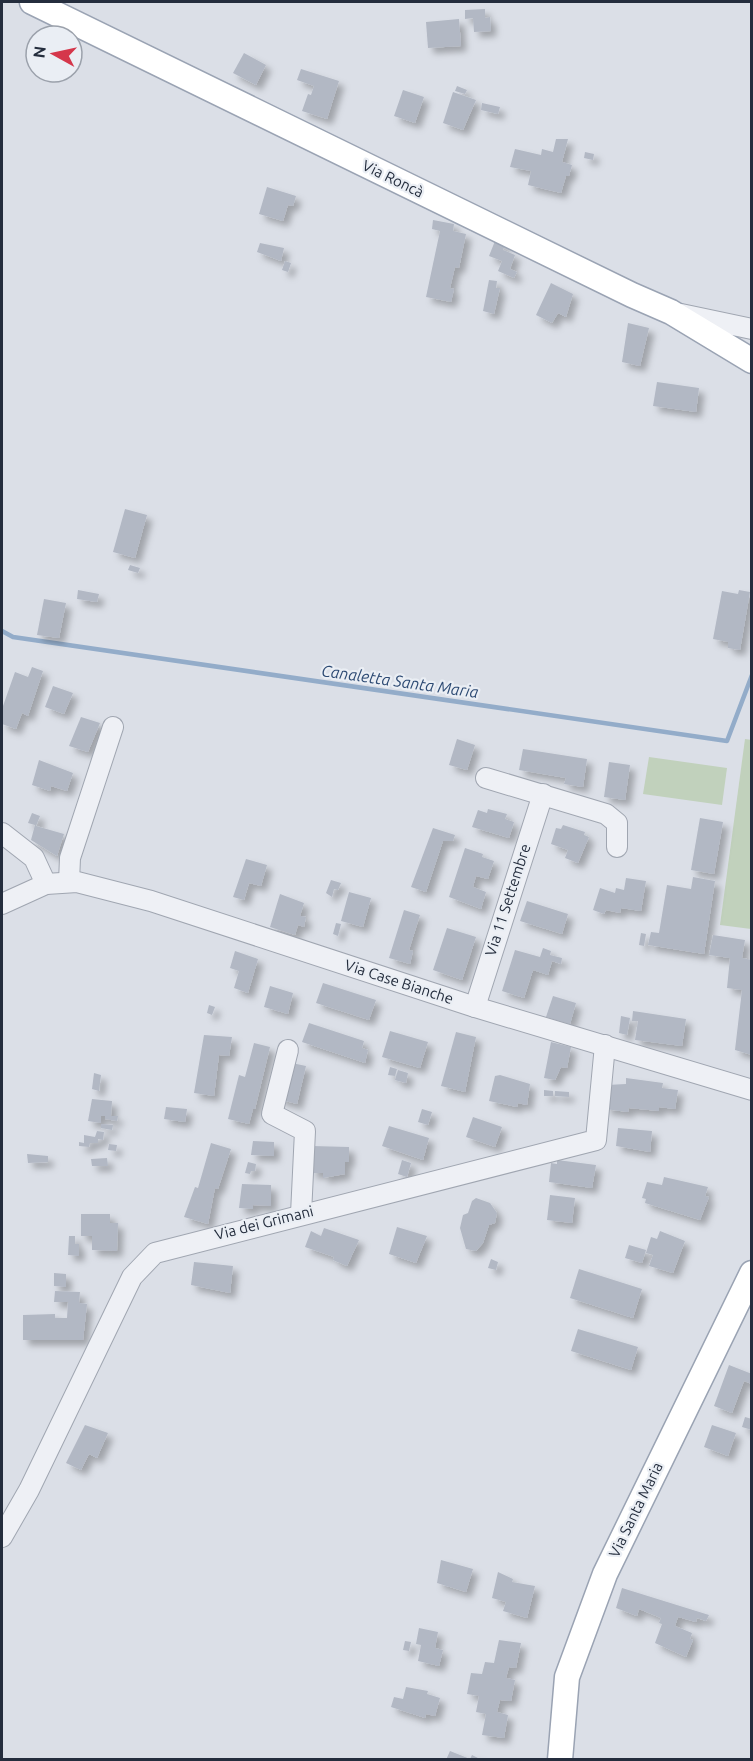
<svg xmlns="http://www.w3.org/2000/svg" width="753" height="1761" font-family="Ubuntu,sans-serif">
  <defs>
    <filter id="shadow"><feDropShadow dx="5.5" dy="5.5" stdDeviation="3" flood-color="#0004"/></filter>
  </defs>
  <rect width="100%" height="100%" fill="#dbdfe7"/>
  <!-- green -->
  <g fill="#c1d1bc">
    <polygon points="745,739 752,740 751,929 720,925"/>
    <polygon points="649,757 727,768 722,805 643,794"/>
  </g>
  <g fill="none" stroke-linecap="round" stroke-linejoin="round">
    <!-- stream -->
    <polyline stroke="#93acc9" stroke-width="4.5" points="2,631 13,637 727,741 752,675"/>
  </g>
  <!-- building -->
  <g fill="#b2b8c4" filter="url(#shadow)">
    <polygon points="485,9 485,18 490,17 491,31 474,32 473,18 465,19 465,10"/>
    <polygon points="459,19 461,46 428,48 426,22"/>
    <polygon points="244,53 266,65 256,85 233,73"/>
    <polygon points="301,69 339,81 327,119 302,111 308,94 311,95 314,86 297,80"/>
    <polygon points="457,86 467,90 465,94 455,91"/>
    <polygon points="403,90 424,97 415,123 394,116"/>
    <polygon points="453,92 476,100 463,130 443,123"/>
    <polygon points="482,103 500,107 498,114 481,110"/>
    <polygon points="556,139 568,139 562,162 572,165 569,176 566,176 561,193 528,185 531,171 510,167 515,149 541,155 542,149 553,152"/>
    <polygon points="585,152 594,154 593,160 584,158"/>
    <polygon points="267,187 296,196 293,206 288,205 283,221 259,214"/>
    <polygon points="433,220 454,224 453,231 466,234 459,268 455,267 450,288 454,289 451,302 426,297 440,231 432,229"/>
    <polygon points="495,241 505,245 503,250 515,255 510,269 517,272 514,278 498,271 502,261 489,256"/>
    <polygon points="260,243 284,248 281,261 257,252"/>
    <polygon points="285,261 291,263 288,272 282,270"/>
    <polygon points="489,280 497,281 496,288 500,288 494,314 483,311"/>
    <polygon points="551,283 573,294 566,317 558,313 552,323 536,315"/>
    <polygon points="628,323 649,328 640,366 622,362"/>
    <polygon points="657,382 699,388 696,412 653,406"/>
    <polygon points="125,509 147,515 135,558 113,552"/>
    <polygon points="130,565 140,568 138,573 128,570"/>
    <polygon points="78,590 99,594 97,602 77,599"/>
    <polygon points="739,590 750,592 740,650 728,648 728,642 713,639 722,591 738,594"/>
    <polygon points="44,599 66,603 59,638 37,635"/>
    <polygon points="32,667 43,671 28,716 22,713 16,729 2,724 3,706 15,672 28,677"/>
    <polygon points="53,686 73,693 64,714 45,707"/>
    <polygon points="81,717 100,723 88,752 69,746"/>
    <polygon points="457,739 475,745 467,770 449,765"/>
    <polygon points="523,749 587,759 583,787 564,784 566,778 519,770"/>
    <polygon points="39,760 73,773 67,791 51,786 50,791 32,785"/>
    <polygon points="609,762 630,765 625,800 604,797"/>
    <polygon points="488,809 507,814 505,819 514,822 509,838 472,827 478,810 487,813"/>
    <polygon points="32,813 40,816 36,826 64,834 57,856 31,840 35,825 28,823"/>
    <polygon points="700,818 723,822 714,874 691,870"/>
    <polygon points="563,825 585,832 584,835 589,837 578,863 565,858 568,850 551,844 556,828 561,829"/>
    <polygon points="433,828 455,835 453,841 443,841 426,892 411,887"/>
    <polygon points="465,848 483,854 482,857 494,861 488,879 476,876 473,887 486,892 481,909 449,897"/>
    <polygon points="246,859 267,865 261,886 249,883 244,900 233,897"/>
    <polygon points="693,877 715,881 704,954 648,945 651,932 659,933 667,885 691,889"/>
    <polygon points="626,878 646,881 641,911 621,908 620,913 606,910 604,914 593,910 600,888 615,893 616,888 624,890"/>
    <polygon points="331,880 341,883 338,890 334,889 332,897 326,893"/>
    <polygon points="349,892 371,898 363,927 341,921"/>
    <polygon points="280,894 304,903 300,916 306,917 304,927 298,925 295,935 270,927"/>
    <polygon points="527,901 568,914 562,934 520,921"/>
    <polygon points="404,910 420,915 409,950 413,951 410,964 389,958"/>
    <polygon points="336,923 341,924 338,936 333,934"/>
    <polygon points="447,928 476,937 462,980 433,970"/>
    <polygon points="641,933 646,934 644,946 639,945"/>
    <polygon points="713,935 745,940 742,958 752,960 752,1055 735,1050 742,990 727,988 730,958 709,955"/>
    <polygon points="543,948 551,951 550,955 562,958 561,964 552,961 548,975 533,970 524,998 502,991 515,950 540,957"/>
    <polygon points="235,951 258,959 248,993 234,988 239,971 230,968"/>
    <polygon points="323,983 376,1000 369,1020 316,1003"/>
    <polygon points="270,986 293,993 288,1014 264,1007"/>
    <polygon points="553,996 576,1003 570,1024 546,1017"/>
    <polygon points="209,1005 215,1007 212,1015 207,1013"/>
    <polygon points="633,1011 686,1019 682,1046 635,1040 638,1021 632,1021"/>
    <polygon points="621,1016 630,1018 627,1035 619,1033"/>
    <polygon points="309,1023 364,1041 362,1048 368,1050 365,1063 302,1042"/>
    <polygon points="390,1031 428,1042 420,1068 382,1057"/>
    <polygon points="456,1032 476,1037 465,1092 441,1086"/>
    <polygon points="204,1035 232,1037 229,1056 219,1055 214,1096 194,1093"/>
    <polygon points="551,1042 571,1047 567,1068 561,1067 555,1080 544,1078"/>
    <polygon points="254,1043 270,1047 255,1109 253,1109 249,1124 228,1119 239,1075 245,1077"/>
    <polygon points="287,1062 306,1066 297,1104 278,1099"/>
    <polygon points="390,1067 397,1069 395,1076 388,1075"/>
    <polygon points="398,1070 408,1073 406,1083 395,1080"/>
    <polygon points="94,1073 101,1075 99,1091 92,1089"/>
    <polygon points="500,1075 530,1084 527,1105 518,1103 517,1107 489,1101 495,1076"/>
    <polygon points="626,1078 663,1083 662,1088 678,1090 675,1109 659,1107 659,1111 629,1108 628,1112 605,1109 607,1085 626,1084"/>
    <polygon points="544,1090 553,1091 553,1096 544,1096"/>
    <polygon points="555,1091 569,1092 569,1097 555,1096"/>
    <polygon points="92,1099 112,1101 111,1116 118,1116 117,1121 105,1119 105,1116 101,1116 101,1123 88,1121"/>
    <polygon points="166,1107 187,1109 185,1122 164,1119"/>
    <polygon points="422,1109 432,1112 428,1125 418,1122"/>
    <polygon points="473,1117 502,1127 495,1147 466,1137"/>
    <polygon points="101,1124 113,1125 112,1130 101,1128"/>
    <polygon points="389,1126 429,1138 423,1160 382,1146"/>
    <polygon points="618,1128 652,1131 650,1152 616,1146"/>
    <polygon points="97,1131 104,1132 103,1140 98,1139 98,1143 90,1143 89,1147 79,1146 79,1142 84,1143 84,1135 95,1137"/>
    <polygon points="253,1141 274,1142 274,1156 251,1155"/>
    <polygon points="211,1143 231,1149 218,1189 215,1188 208,1224 184,1217 195,1187 198,1188"/>
    <polygon points="109,1144 117,1145 116,1151 108,1150"/>
    <polygon points="312,1146 349,1147 349,1162 345,1162 345,1174 323,1178 323,1173 311,1173"/>
    <polygon points="27,1154 48,1156 48,1162 28,1163"/>
    <polygon points="107,1158 108,1166 92,1166 91,1159"/>
    <polygon points="402,1160 411,1163 407,1177 398,1174"/>
    <polygon points="557,1160 596,1165 592,1188 549,1182 551,1163 557,1164"/>
    <polygon points="248,1162 256,1164 255,1171 251,1171 250,1174 245,1173"/>
    <polygon points="664,1177 708,1187 705,1196 709,1197 700,1220 645,1203 646,1199 642,1198 647,1182 662,1185"/>
    <polygon points="242,1184 271,1185 271,1206 253,1205 253,1209 239,1208"/>
    <polygon points="550,1195 575,1198 572,1223 547,1220"/>
    <polygon points="476,1198 490,1203 497,1213 495,1223 489,1225 483,1243 476,1251 466,1249 460,1228 463,1215 468,1213 472,1201"/>
    <polygon points="81,1214 110,1214 110,1223 118,1223 117,1251 92,1250 92,1236 81,1236"/>
    <polygon points="397,1227 427,1236 416,1263 389,1254"/>
    <polygon points="324,1228 359,1240 347,1266 333,1260 334,1257 305,1247 311,1231 321,1236"/>
    <polygon points="660,1231 685,1241 673,1273 649,1266 653,1255 646,1253 651,1237 657,1239"/>
    <polygon points="69,1236 75,1236 75,1244 79,1244 79,1256 68,1255"/>
    <polygon points="629,1245 646,1250 642,1263 625,1258"/>
    <polygon points="491,1259 498,1262 496,1270 488,1268"/>
    <polygon points="194,1262 233,1266 230,1293 191,1285"/>
    <polygon points="579,1269 642,1289 633,1318 570,1298"/>
    <polygon points="54,1273 66,1274 66,1287 54,1286"/>
    <polygon points="55,1291 80,1292 79,1303 87,1304 83,1340 23,1340 23,1315 55,1314 55,1318 67,1318 68,1302 54,1302"/>
    <polygon points="578,1329 638,1347 631,1370 571,1351"/>
    <polygon points="729,1365 752,1374 752,1384 744,1381 732,1413 714,1406"/>
    <polygon points="745,1417 752,1419 752,1430 742,1427"/>
    <polygon points="85,1425 108,1433 97,1458 89,1454 81,1470 66,1463"/>
    <polygon points="712,1425 736,1433 728,1456 704,1447"/>
    <polygon points="441,1560 473,1569 466,1592 437,1583"/>
    <polygon points="498,1572 513,1579 512,1582 535,1586 527,1618 503,1611 506,1602 492,1598"/>
    <polygon points="622,1588 709,1615 706,1621 697,1618 696,1622 678,1617 675,1626 692,1633 690,1639 693,1640 686,1657 655,1643 662,1624 659,1623 661,1618 639,1609 637,1616 616,1608"/>
    <polygon points="419,1628 438,1632 435,1648 443,1650 439,1666 418,1661 421,1645 416,1644"/>
    <polygon points="499,1640 521,1643 516,1668 509,1667 506,1678 515,1680 511,1701 500,1700 497,1712 508,1715 504,1738 482,1735 486,1714 476,1712 479,1696 467,1694 471,1673 482,1674 485,1662 494,1663"/>
    <polygon points="405,1641 411,1642 409,1651 403,1650"/>
    <polygon points="406,1687 428,1691 427,1694 440,1698 435,1716 426,1714 425,1718 391,1707 394,1697 403,1699"/>
    <polygon points="450,1751 470,1759 472,1755 482,1760 446,1760"/>
  </g>
  <g fill="none" stroke-linecap="round" stroke-linejoin="round">
    <!-- minor casing -->
    <g stroke="#a0a6b1" stroke-width="22">
      <g id="minor">
        <polyline points="681,314 752,329"/>
        <polyline points="486,778 606,814 617,823 617,847"/>
        <polyline points="2,833 34,858 46,884"/>
        <polyline points="69,882 70,858 113,727"/>
        <polyline points="2,904 46,884 77,882 151,901 475,1007 752,1090"/>
        <polyline points="475,1007 543,794"/>
        <polyline points="288,1050 272,1114 305,1131 301,1214"/>
        <polyline points="2,1537 29,1490 132,1277 155,1253 596,1140 605,1045"/>
      </g>
    </g>
    <!-- major casing -->
    <g stroke="#9aa3b3" stroke-width="27">
      <g id="major">
        <polyline points="32,2 632,295 671,312 752,361"/>
        <polyline points="560,1760 567,1677 605,1574 752,1273"/>
      </g>
    </g>
    <!-- minor -->
    <use href="#minor" stroke="#eef0f5" stroke-width="20"/>
    <!-- major -->
    <use href="#major" stroke="#fff" stroke-width="24"/>
  </g>
  <g text-anchor="middle" stroke-width="4.5" stroke-linejoin="round" paint-order="stroke">
    <!-- street labels -->
    <g font-size="15" fill="#242d3d" stroke="#eaeef4">
      <text transform="translate(393 179) rotate(26)" y="5">Via Roncà</text>
      <text transform="translate(508 900) rotate(-72)" y="5">Via 11 Settembre</text>
      <text transform="translate(399 982) rotate(18)" y="5">Via Case Bianche</text>
      <text transform="translate(264 1223) rotate(-14)" y="5">Via dei Grimani</text>
      <text transform="translate(636 1510) rotate(-64)" y="5">Via Santa Maria</text>
    </g>
    <!-- water labels -->
    <g font-size="16" font-style="italic" fill="#2d4a73" stroke="#eaeef4">
      <text transform="translate(400 681) rotate(8)" y="6">Canaletta Santa Maria</text>
    </g>
  </g>
  <!-- border -->
  <rect width="753" height="1761" fill="none" stroke="#242d3d" stroke-width="6"/>
  <!-- north arrow -->
  <g transform="translate(54 54) rotate(278)"><circle r="28" fill="#eaeef4" stroke="#9ba1ab" stroke-width="1.5"/>
  <path d="M0-4.5L10 22L0 15L-10 22Z" fill="#d5374b"/>
  <text y="-9" font-size="16" font-weight="bold" text-anchor="middle" fill="#242d3d">N</text>
  </g>
</svg>
